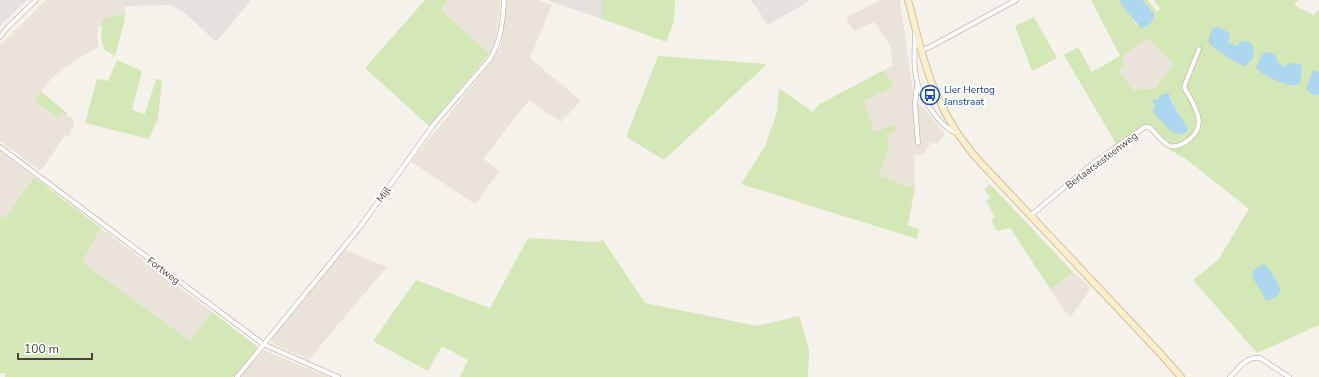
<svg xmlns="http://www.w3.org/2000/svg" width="1319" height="377" font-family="'Nunito Sans',sans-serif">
  <rect width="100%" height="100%" fill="#f5f2ec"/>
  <!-- residential -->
  <g fill="#e9e3da">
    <polygon points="46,0 125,0 125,13 102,19 103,26 98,27 98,47 65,67 51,79 41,92 67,113 66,115 75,120 73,124 74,125 70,132 71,133 68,137 65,135 41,171 0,141 0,45"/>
    <polygon points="447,0 501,0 495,42 489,54 441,10"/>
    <polygon points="507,0 538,0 552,5 530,58 581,101 561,122 529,100 483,159 500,171 475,204 411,162 492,61 499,50 501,45 504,28"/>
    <polygon points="879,0 900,0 914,100 920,104 945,134 937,144 932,142 922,155 915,155 915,187 907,186 879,176 863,101 892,87 884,70 893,65 891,50 888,41 874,22 854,31 846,18 879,1"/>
    <polygon points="1148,38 1174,64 1154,88 1132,90 1118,70 1125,65 1120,56"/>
    <polygon points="0,151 34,177 4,219 0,216"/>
    <polygon points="101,228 212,312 190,341 82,262"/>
    <polygon points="345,250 387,267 329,335 309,360 274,344 270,340"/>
    <polygon points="1073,272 1091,288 1070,318 1051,290"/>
    <polygon points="263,350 329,377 241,377"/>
  </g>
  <!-- industrial -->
  <g fill="#e5e1dd">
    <polygon points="0,0 27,0 0,26"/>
    <polygon points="125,0 251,0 216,42 185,13 171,5 125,6"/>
    <polygon points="547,0 602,0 602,19"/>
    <polygon points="751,0 811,0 768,25"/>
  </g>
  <!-- green -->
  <g fill="#d4e7b7" fill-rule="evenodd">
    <polygon points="425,0 447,0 441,10 489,54 429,126 365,68"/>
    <polygon points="602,0 675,0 674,22 666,42 602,19"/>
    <path d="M1091,0H1119L1136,24L1145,27C1151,23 1154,21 1154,14L1143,0H1148L1157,12L1160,9L1154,0H1299L1294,5L1313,15L1319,10V325L1257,353L1193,280L1218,260L1249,209L1186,159L1170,150L1150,129L1146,128L1118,147L1064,55L1078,47L1092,72L1120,56ZM1148,38L1174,64L1155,88L1133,90L1118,70L1125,65L1121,56ZM1162,95L1170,96C1172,109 1185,118 1187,130L1184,133L1178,134L1153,112L1152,110L1156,101Z"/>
    <polygon points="125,13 124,23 115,56 104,49 101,36 102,19"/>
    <polygon points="1034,17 1057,58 1032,71 1015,26"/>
    <polygon points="658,56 767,64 664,160 626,137"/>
    <polygon points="117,60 142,71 132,110 145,114 156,79 162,80 158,118 149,139 85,123 97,79 108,81"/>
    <polygon points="884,70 893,87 863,101 874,131 879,131 894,124 896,131 886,136 890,143 879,176 907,186 915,187 908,225 919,229 917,239 741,184 765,146 777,112 779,88 813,112 818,105"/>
    <polygon points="41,92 67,113 66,115 61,112 59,118 35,101"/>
    <polygon points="34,177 101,228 82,262 190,341 212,312 258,347 233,377 5,377 5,373 0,373 0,216 4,219"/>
    <polygon points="990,184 1073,272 1051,290 1010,228 997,231 991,220 995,218 986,201 990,197 984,189"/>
    <polygon points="528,238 596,242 603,240 645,303 757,326 799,316 809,349 808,377 460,377 468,360 442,346 428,371 373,341 416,280 490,308"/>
  </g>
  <!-- water -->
  <g fill="#acd7ee">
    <path d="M1119,0H1143L1154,14C1154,22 1149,26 1141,28L1127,12Z"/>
    <path d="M1219,27L1229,33L1230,36L1228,41L1230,43L1236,46C1253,28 1262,61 1243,66C1238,63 1210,47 1209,43C1208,39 1211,31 1213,28Z"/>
    <path d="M1266,52C1273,53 1277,55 1277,62L1285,67L1289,63L1299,64L1302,67L1301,73L1302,75C1301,80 1300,84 1295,85C1288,87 1260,74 1256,68L1261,56Z"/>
    <path d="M1313,70L1316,72L1319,71V95C1313,95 1309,93 1306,88Z"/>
    <path d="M1168,93L1169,94L1171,101L1179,115L1183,120L1187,127V132C1184,133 1180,135 1177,134C1169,132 1158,117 1152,111L1155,104L1152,101L1154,99L1157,100L1161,95Z"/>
    <path d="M1263,264C1271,269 1277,282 1281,291C1278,296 1272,301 1266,300L1254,280L1252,273L1254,270Z"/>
  </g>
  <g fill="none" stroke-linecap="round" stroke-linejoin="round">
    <!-- street casing -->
    <g stroke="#c1b9ae" stroke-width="5.5">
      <g id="street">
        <path d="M915,34C915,48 913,63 916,77C919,95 940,128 957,133"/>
        <polyline points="0,37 8,27 36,0"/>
        <polyline points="922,50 930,47 1016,0"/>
        <polyline points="917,85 915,104 918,143"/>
        <polyline points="0,147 263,344 338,377"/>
        <path d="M1030,216L1092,164L1145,127H1149C1156,132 1162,143 1170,146C1175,148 1180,145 1184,143C1211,127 1195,107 1184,87L1199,49"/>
        <path d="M237,377L360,227L434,124L489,60C501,43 503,20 504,0"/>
        <path d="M1230,377C1239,368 1247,356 1260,358L1289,377"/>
      </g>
    </g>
    <!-- secondary casing -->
    <g stroke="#d3c29d" stroke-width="8">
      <path id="secondary" d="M908,0C916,29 922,60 934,88C945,116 961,141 981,163L1159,352L1181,377"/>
    </g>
    <!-- street -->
    <use href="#street" stroke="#fff" stroke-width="4"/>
    <!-- secondary -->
    <use href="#secondary" stroke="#fcefce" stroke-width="6"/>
  </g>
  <!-- icons -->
  <defs>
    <g id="bus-ring" transform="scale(1)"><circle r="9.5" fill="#fff" stroke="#1a4fb4" stroke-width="1.5"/><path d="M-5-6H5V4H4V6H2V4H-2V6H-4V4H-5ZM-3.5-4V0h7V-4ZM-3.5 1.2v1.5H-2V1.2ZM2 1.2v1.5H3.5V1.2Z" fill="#1a4fb4"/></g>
  </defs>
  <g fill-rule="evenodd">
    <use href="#bus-ring" x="930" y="95"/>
  </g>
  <g text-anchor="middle" stroke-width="4" stroke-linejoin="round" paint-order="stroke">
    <!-- transit labels -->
    <g font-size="10" fill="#164399" stroke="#fff" text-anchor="start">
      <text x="944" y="93">Lier Hertog<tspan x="944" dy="12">Janstraat</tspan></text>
    </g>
    <!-- street labels -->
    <g font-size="10" fill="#494239" stroke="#fff">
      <text transform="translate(1101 160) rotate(-37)" y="4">Berlaarsesteenweg</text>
      <text transform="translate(383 194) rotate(-54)" y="4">Mijl</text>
      <text transform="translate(164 270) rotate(37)" y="4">Fortweg</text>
    </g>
  </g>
  <!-- scale -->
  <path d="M18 353v6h74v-6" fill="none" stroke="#494239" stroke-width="2"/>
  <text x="24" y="353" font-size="12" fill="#494239" stroke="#ffffff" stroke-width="3" paint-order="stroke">100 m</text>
</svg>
